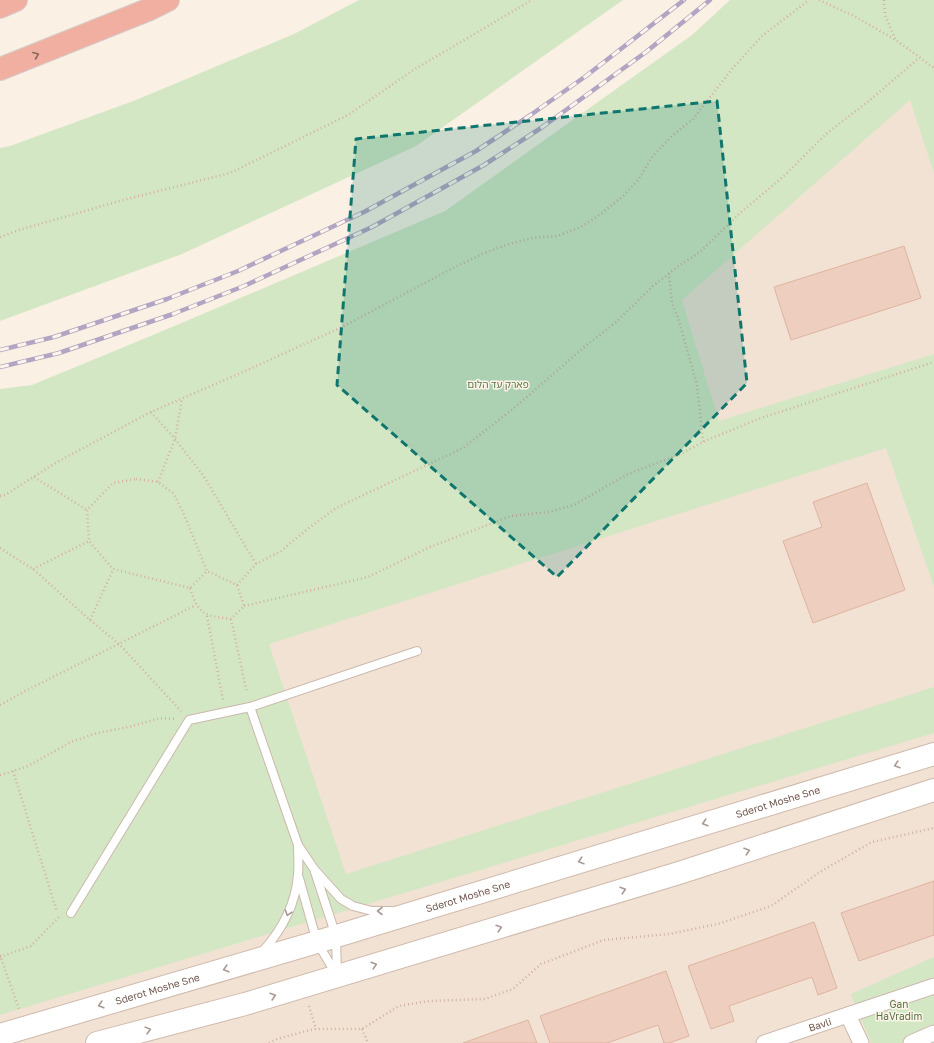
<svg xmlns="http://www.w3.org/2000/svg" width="934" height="1043" font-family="'Golos Text','Noto Sans Hebrew',sans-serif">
  <rect width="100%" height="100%" fill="#faf0e4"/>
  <!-- residential -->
  <polygon fill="#f1e2d3" points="934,0 934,1043 0,1043 0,777"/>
  <!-- green -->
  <g fill="#d4e7c4">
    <polygon points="359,0 623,0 416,146 182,254 0,321 0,148 10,146 136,100 294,34"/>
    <polygon points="730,0 934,0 934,173 910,100 682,300 719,421 934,354 934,587 886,448 269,644 346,874 934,687 934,733 0,1015 0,389 32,385 165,330 445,211 692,35"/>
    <polygon points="934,957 934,1043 871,1043 851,994"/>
  </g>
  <!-- building -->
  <g fill="#eecebe" stroke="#dfb4a0">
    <polygon points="904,246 921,298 791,340 774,287"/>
    <polygon points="867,483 905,590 813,623 783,541 822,527 813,502"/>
    <polygon points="934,881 934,935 859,961 841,913"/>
    <polygon points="814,922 837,988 818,995 812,977 729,1006 734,1021 711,1029 688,966"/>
    <polygon points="666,971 689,1036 669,1043 664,1043 658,1025 607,1043 550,1043 540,1016"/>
    <polygon points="528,1020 537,1043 463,1043 499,1030"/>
  </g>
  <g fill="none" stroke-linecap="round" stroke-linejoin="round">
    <!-- lane casing -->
    <g stroke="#cbb8ac" stroke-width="10">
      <g id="lane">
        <polyline points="250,707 298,845 314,869 341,899 353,906 372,911 392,911"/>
        <polyline points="315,872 336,936 337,975"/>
        <polyline points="299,878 317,942 336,974"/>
        <polyline points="71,913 189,720 250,707 417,651"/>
        <path d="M262,952C282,930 296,903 298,874C299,864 298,855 298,845"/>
      </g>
    </g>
    <!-- street casing -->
    <g stroke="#cbb8ac" stroke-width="17">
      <g id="street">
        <polyline points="848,1015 861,1043"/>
        <path id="s1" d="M764,1043L934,986"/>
        <polyline points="911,1043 934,1033"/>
      </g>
    </g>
    <!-- secondary casing -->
    <g stroke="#cfb9ac" stroke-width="24">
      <g id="secondary">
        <path id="s2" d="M0,1035L317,942L934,754"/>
        <polyline points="97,1043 245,1004 679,873 934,790"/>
      </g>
    </g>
    <!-- highway casing -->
    <g stroke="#d7d0cd" stroke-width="24">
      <g id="highway">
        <polyline points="0,7 16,0"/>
        <polyline points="0,69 150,9 168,0"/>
      </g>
    </g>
    <!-- path -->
    <g stroke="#d2b1a1" stroke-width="2.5" stroke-dasharray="1 3" stroke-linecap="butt">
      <polyline points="819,0 854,16 896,40 934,68"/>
      <polyline points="884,0 885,15 895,39"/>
      <polyline points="0,237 19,230 123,200 230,173 348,115 415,69 532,0"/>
      <polyline points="669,273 672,303 679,321 697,385 703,442"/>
      <polyline points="151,412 175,439 203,475 256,564"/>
      <polyline points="34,477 87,510"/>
      <polygon points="136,479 158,482 173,493 183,512 207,571 190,588 113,569 89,541 87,510 113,483"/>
      <polyline points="158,482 175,439 182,399"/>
      <polyline points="0,496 5,495 57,462 151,412 243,372 342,327 453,268 482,254 506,245 532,238 557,236 581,227 602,213 622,197 639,179 652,157 672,136 693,119 732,69 762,36 809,0"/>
      <polyline points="0,548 33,569 90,620 119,644 181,711"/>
      <polyline points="33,569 89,541"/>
      <polyline points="237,585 256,564 281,551 310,527 336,508 463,448 514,408 583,348 614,324 653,286 680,265 700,252 739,214 784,176 826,134 870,100 919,58"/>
      <path d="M190,588C199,616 204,615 231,619L244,606L237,585L207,571"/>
      <polyline points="244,606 368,577 430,547 511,516 548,512 574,505 628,474 681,454 705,441 758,419 934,362"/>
      <polyline points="207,616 223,700"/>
      <polyline points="231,619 247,693"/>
      <polyline points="90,620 113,570"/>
      <polyline points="0,705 27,690 196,605"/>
      <polyline points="13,771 57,912"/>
      <polyline points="0,775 26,767 71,742 97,733 129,727 160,718 175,719"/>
      <polyline points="0,955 19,1009"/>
      <polyline points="0,957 31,946 59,917"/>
      <polyline points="309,1006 316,1029"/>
      <polyline points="362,1029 368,1043"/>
      <polyline points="269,1043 277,1039 306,1031 316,1029 362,1029 399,1006 429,1001 485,999 513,989 541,964 604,940 669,934 718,924 771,906 820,872 872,842 934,828"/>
    </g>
    <!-- lane -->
    <use href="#lane" stroke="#fff" stroke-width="8"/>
    <!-- street -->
    <use href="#street" stroke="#fff" stroke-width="15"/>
    <!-- secondary -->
    <use href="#secondary" stroke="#fff" stroke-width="22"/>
    <!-- highway -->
    <use href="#highway" stroke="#f0afa0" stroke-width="22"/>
    <!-- rail casing -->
    <g stroke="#b2a4c3" stroke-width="4.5">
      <g id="rail">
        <polyline points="0,350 54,337 167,299 238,271 364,212 476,151 532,114 586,76 684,0"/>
        <polyline points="0,367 59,353 173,314 244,286 372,227 484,165 541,128 646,52 710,0"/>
      </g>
    </g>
    <!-- rail -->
    <use href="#rail" stroke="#fef5ea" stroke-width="3" stroke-dasharray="9" stroke-linecap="butt"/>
  </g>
  <!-- one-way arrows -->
  <defs><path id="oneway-chevron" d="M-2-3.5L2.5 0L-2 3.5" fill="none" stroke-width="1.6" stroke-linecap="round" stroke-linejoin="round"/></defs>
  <use stroke="#8a695d" href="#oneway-chevron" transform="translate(36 55) rotate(-22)"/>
  <g stroke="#aa9a94">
    <use href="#oneway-chevron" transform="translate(897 765) rotate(163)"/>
    <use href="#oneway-chevron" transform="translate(705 823) rotate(163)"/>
    <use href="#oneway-chevron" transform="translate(747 851) rotate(-18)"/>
    <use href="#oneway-chevron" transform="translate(581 861) rotate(163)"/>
    <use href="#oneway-chevron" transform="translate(623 890) rotate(-17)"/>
    <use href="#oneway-chevron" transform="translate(380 911) rotate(-180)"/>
    <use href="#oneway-chevron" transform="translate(288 913) rotate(109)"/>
    <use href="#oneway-chevron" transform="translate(499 928) rotate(-17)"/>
    <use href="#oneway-chevron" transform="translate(374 965) rotate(-17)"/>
    <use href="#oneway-chevron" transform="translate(226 969) rotate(164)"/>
    <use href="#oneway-chevron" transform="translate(273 996) rotate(-17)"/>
    <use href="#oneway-chevron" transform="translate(101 1005) rotate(164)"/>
    <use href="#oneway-chevron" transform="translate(148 1030) rotate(-15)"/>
  </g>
  <!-- marked area -->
  <path fill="#0f766e" fill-opacity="0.2" stroke="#0f766e" stroke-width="3" stroke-dasharray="8 5" stroke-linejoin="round" d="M717,101L747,383L557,577L337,385L356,139Z"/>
  <g text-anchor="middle" stroke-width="3" stroke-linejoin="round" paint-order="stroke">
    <!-- park labels -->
    <g font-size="10" fill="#567645" stroke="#fef5ea">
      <text x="498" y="388">פארק עד הלום</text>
      <text x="899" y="1008">Gan<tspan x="899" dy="12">HaVradim</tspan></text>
    </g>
    <!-- street labels -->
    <g font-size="10" fill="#71574c" stroke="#fef5ea">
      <text dy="4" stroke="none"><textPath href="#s2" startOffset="812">Sderot Moshe Sne</textPath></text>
      <text dy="4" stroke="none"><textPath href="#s2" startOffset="488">Sderot Moshe Sne</textPath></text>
      <text dy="4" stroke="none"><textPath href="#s2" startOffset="164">Sderot Moshe Sne</textPath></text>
      <text dy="4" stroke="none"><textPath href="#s1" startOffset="59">Bavli</textPath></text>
    </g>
  </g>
</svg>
